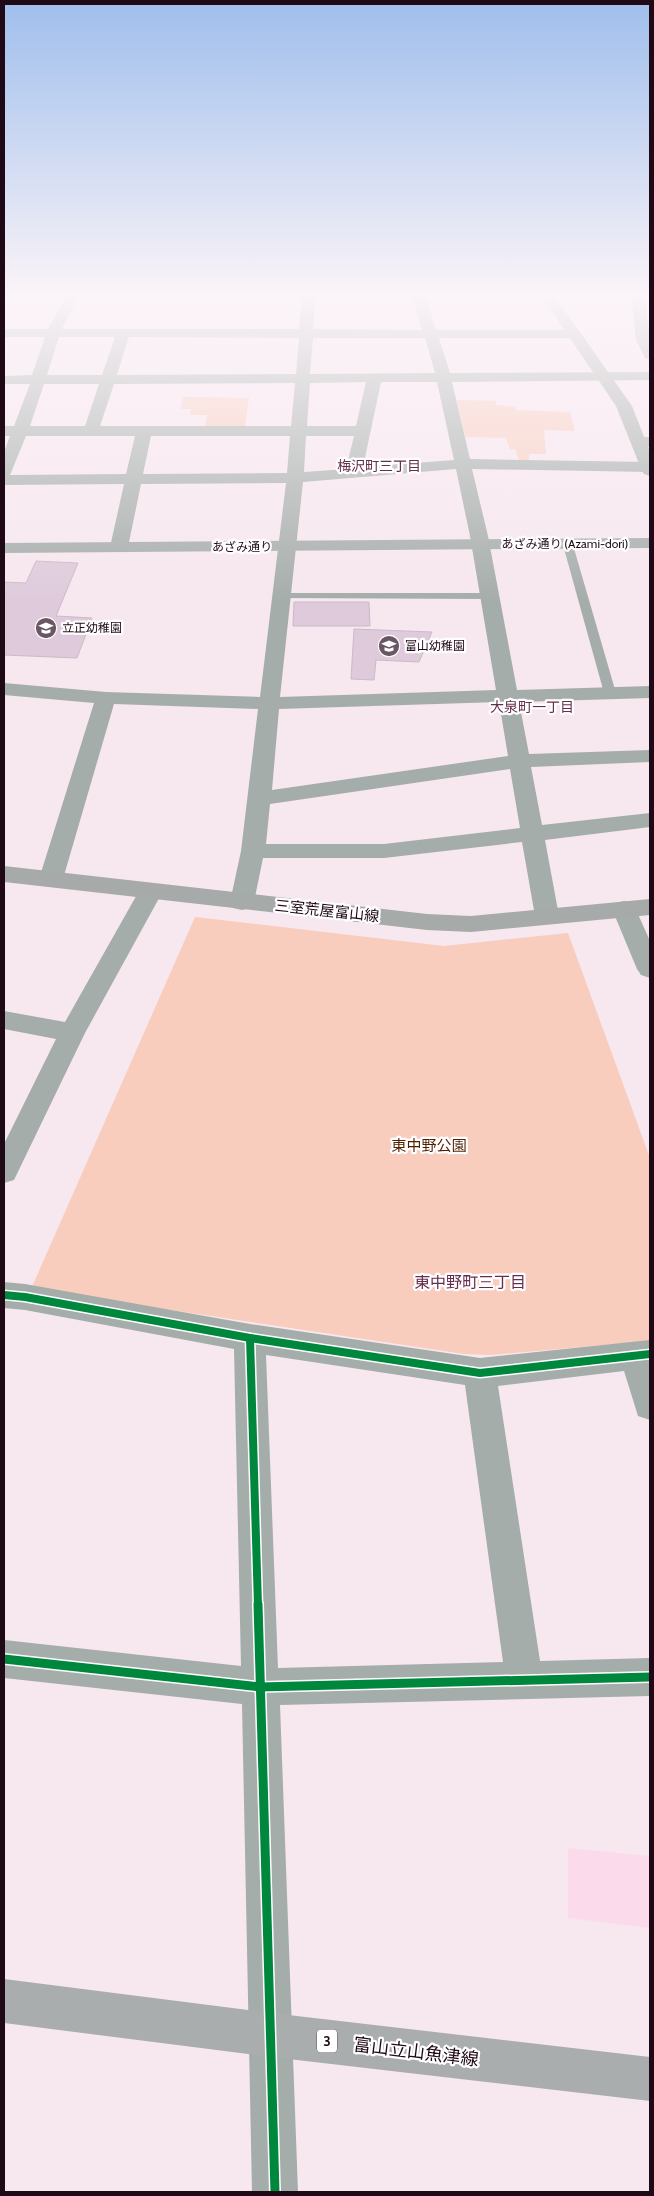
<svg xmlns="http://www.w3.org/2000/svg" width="654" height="2196" font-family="Cabin,'Noto Sans JP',sans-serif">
  <rect width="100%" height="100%" fill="#f7e7ef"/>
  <!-- built -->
  <polygon fill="#fbdbeb" points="568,1848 650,1856 650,1928 568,1918"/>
  <!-- green -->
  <g fill="#f9cdbe">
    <polygon points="183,397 249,398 245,426 205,426 207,415 190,415 191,409 181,409"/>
    <polygon points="457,400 496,401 496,405 516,407 516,410 570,412 575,431 544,430 546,454 529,454 529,462 519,462 516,450 510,449 506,438 465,437"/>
    <polygon points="195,917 444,946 568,933 650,1158 650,1341 490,1355 464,1354 31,1289"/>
  </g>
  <!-- building -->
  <g fill="#decadb" stroke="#cbbac7">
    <polygon points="36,561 78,563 56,616 92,618 77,658 4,655 4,582 26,583"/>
    <polygon points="294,602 369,602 370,626 293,626"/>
    <polygon points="354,629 432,632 419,662 376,660 374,680 351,679"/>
  </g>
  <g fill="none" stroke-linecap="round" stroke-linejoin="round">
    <!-- service -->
    <g fill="#a5adaa" fill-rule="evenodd">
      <polygon points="568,542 573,545 616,693 614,695 610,696 604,693 563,545"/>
      <polygon points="282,593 490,593 495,596 490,599 278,598 278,594"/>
    </g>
    <!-- minor -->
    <g fill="#a5adaa" fill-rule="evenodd">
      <path d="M67,294H80L62,329H299L302,294H316L313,329L422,330L411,294H425L436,330H573L580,334L573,338H439L450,373L650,372V380L452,382L470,459L650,462L649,472L472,469L488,536L517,690L650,686V698L519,702L529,754L650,750V762L531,767L542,825L650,813V827L545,840L559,916L556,922L547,924L538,922L535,916L522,842L384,858H263L254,902L251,908L242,910L233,908L230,902L241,851L258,709L114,704L63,879L59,885L51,887L43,885L39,879L94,703L4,695V683L106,692L260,697L286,483L141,484L128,547L125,551L119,552L113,551L110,547L124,484L4,485V452L10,436H4V426H14L30,384H4V376L32,375L45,337H4V329H48ZM59,337H115L102,375H47ZM129,337L299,338L296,374L117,375ZM313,338H425L435,373L310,374ZM366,382L356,426H307L310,383ZM381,382H437L454,460L363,467ZM295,383L291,426H100L114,384ZM44,384H99L85,426H30ZM26,436H135L126,474L10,475ZM151,436H290L287,473L143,474ZM306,436H354L346,469L304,472ZM456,469L470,536L496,690L280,697L303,482ZM499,702L508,756L272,790L279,709ZM510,769L520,828L384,844H266L270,804Z"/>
      <polygon points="631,294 645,294 650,340 650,359 645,358 636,340"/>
      <polygon points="639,437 650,437 650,447 633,445 631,442 633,439"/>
      <polygon points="151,883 159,885 163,891 85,1033 14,1180 4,1183 4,1144 56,1039 4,1029 4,1011 65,1022 139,891 143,885"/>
      <polygon points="624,901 633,903 650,941 650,978 641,975 637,969 612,909 615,903"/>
      <path d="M4,1282L25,1284L250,1324L480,1358L650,1340V1420L638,1416L624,1371L498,1386L540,1661L650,1658V1696L280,1705L298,2192H252L242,1704L4,1678V1640L241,1666L234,1349L25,1310L4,1308ZM266,1355L465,1385L503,1662L278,1668Z"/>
    </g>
    <!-- tertiary -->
    <g fill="#a5adaa" fill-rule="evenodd">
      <polygon points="540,294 553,294 632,406 650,452 650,476 644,474 642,471 616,406"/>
      <polygon points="650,538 650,548 4,553 4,543"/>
    </g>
    <!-- secondary -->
    <polygon fill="#a6aba9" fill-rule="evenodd" points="4,866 427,914 471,916 650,899 650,915 471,932 427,930 4,882"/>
    <!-- primary -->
    <polygon fill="#aaadad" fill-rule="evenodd" points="4,1979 271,2013 650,2057 650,2101 271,2057 4,2023"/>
    <!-- cycleway-far1 casing -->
    <g stroke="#fff" stroke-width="11">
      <g id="cycleway-far1">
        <polyline points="4,1295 25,1297 250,1338 480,1373 650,1354"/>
        <polyline points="250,1338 258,1606"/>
      </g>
    </g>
    <!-- cycleway casing -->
    <g stroke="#fff" stroke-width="12">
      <g id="cycleway">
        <polyline points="258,1604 275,2192"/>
        <polyline points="4,1659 260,1687 650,1677"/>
      </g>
    </g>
    <!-- cycleway-far1 -->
    <use href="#cycleway-far1" stroke="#00873e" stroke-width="8"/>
    <!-- cycleway -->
    <use href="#cycleway" stroke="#00873e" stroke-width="9"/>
  </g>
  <!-- sky -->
  <linearGradient id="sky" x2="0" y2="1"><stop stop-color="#9fbeec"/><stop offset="0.49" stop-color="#fbf4f8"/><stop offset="1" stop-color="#fbf4f8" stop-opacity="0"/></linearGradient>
  <rect width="654" height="602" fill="url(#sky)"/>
  <!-- icons -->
  <defs>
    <g id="school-disc" transform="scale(1.125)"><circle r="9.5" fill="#6b5763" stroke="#fff"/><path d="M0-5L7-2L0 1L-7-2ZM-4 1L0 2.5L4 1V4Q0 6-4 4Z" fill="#fff"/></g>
  </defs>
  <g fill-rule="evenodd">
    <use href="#school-disc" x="46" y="628"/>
    <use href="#school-disc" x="389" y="646"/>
  </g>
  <g text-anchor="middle" stroke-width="4.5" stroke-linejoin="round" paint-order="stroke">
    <!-- far-street labels -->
    <g font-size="12" fill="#200917" stroke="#fff">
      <text x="565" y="548">あざみ通り (Azami-dori)</text>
      <text x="242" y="551">あざみ通り</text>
    </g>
    <!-- far-poi labels -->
    <g font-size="12" fill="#200917" stroke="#fff" text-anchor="start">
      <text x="62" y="632">立正幼稚園</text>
      <text x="405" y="650">富山幼稚園</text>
    </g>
    <!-- far-neighbourhood labels -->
    <g font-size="14" fill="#662e4e" stroke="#fff">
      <text x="379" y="471">梅沢町三丁目</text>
      <text x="532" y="712">大泉町一丁目</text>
    </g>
    <!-- shield labels -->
    <rect fill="#fff" stroke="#63535d" stroke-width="1" x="317" y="2029.5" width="20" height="23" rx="4"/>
    <g font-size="14" font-weight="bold" fill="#200917">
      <text x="327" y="2046">3</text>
    </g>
    <!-- street labels -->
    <g font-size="15" fill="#200917" stroke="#fff">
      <text transform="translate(327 911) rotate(6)" y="5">三室荒屋富山線</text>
    </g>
    <!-- park labels -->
    <g font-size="15" fill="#521e00" stroke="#fff">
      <text x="429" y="1151">東中野公園</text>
    </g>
    <!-- neighbourhood labels -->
    <g font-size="16" fill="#662e4e" stroke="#fff">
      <text x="470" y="1288">東中野町三丁目</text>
    </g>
    <!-- near-street labels -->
    <g font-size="18" fill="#200917" stroke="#fff">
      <text transform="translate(416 2052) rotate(7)" y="6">富山立山魚津線</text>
    </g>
  </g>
  <!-- border -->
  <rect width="654" height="2196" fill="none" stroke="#200917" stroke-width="10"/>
</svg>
